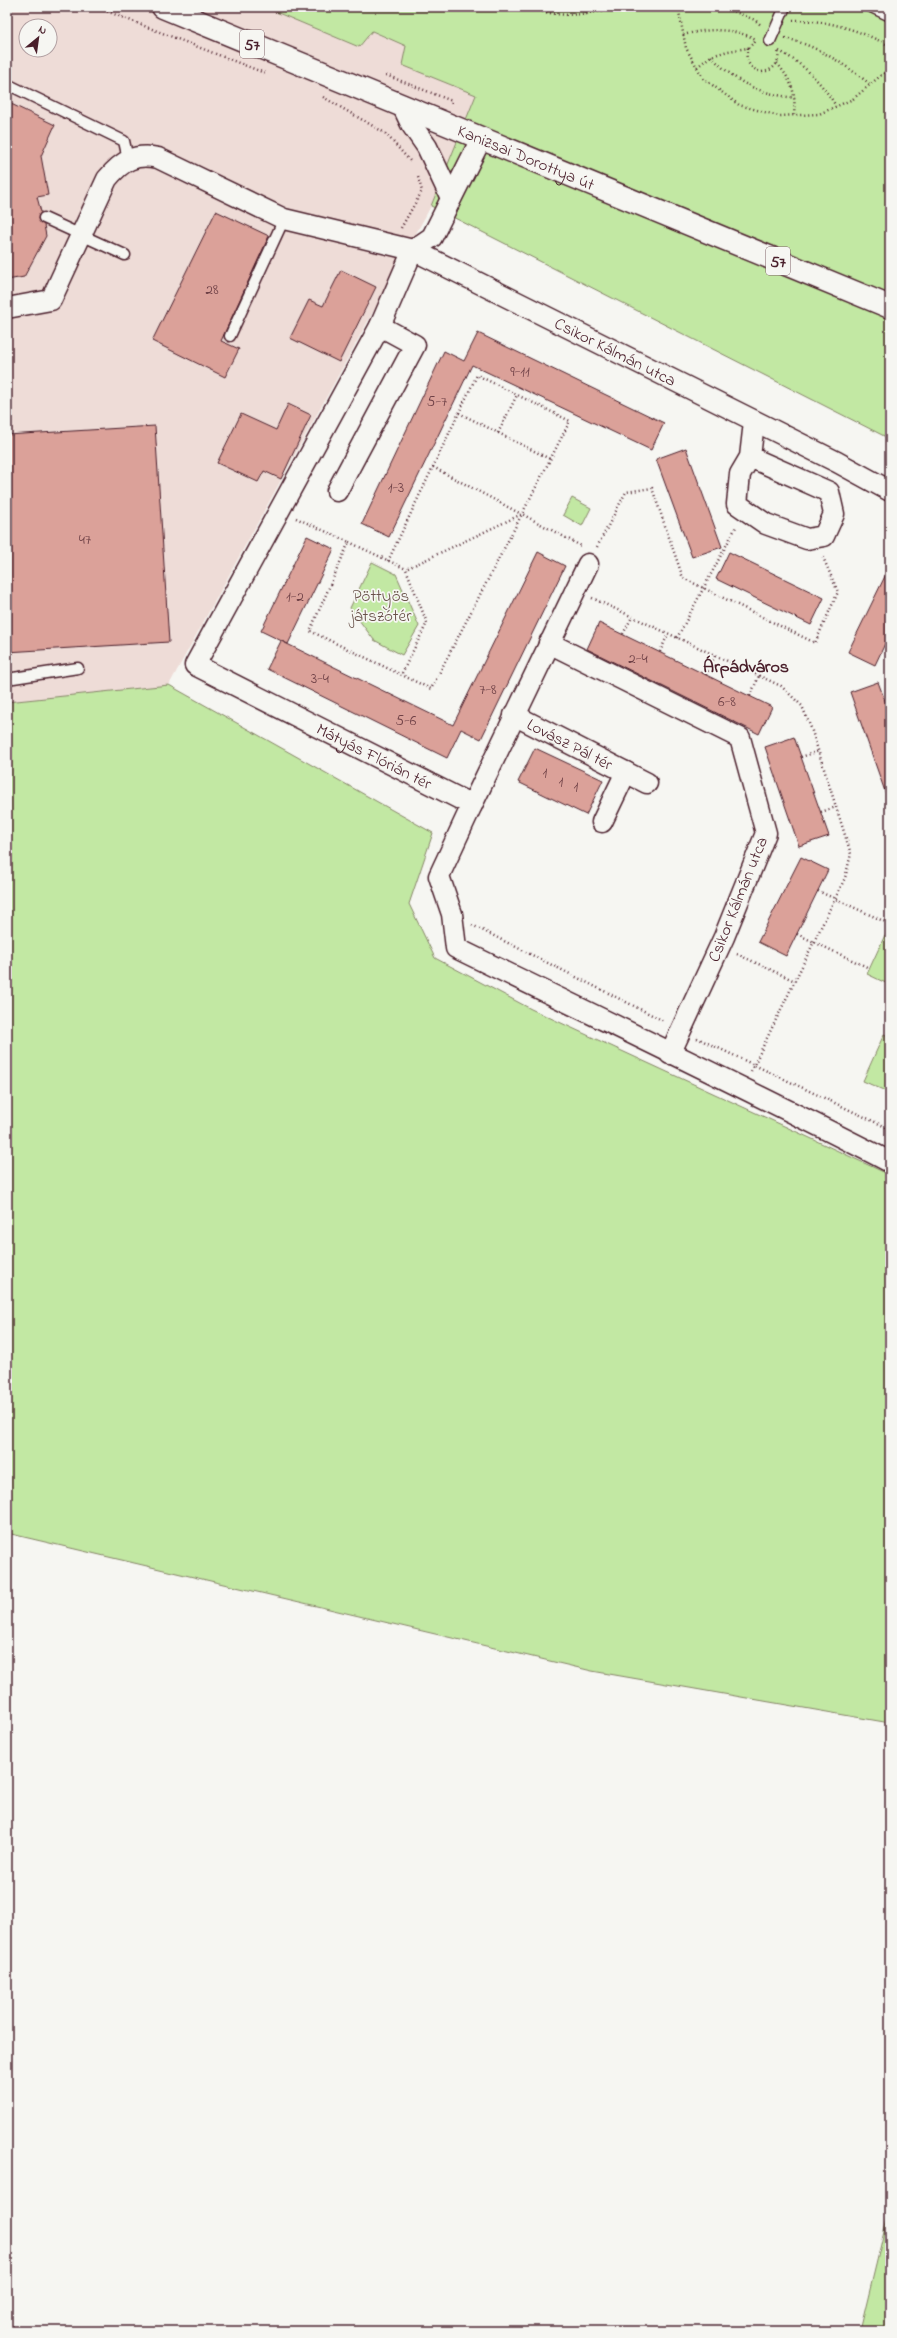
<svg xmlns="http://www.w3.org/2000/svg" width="897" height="2338" font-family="'Indie Flower',sans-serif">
  <rect width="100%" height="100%" fill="#f6f6f2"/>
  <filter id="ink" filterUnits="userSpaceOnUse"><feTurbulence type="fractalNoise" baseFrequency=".025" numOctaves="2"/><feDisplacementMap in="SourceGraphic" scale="8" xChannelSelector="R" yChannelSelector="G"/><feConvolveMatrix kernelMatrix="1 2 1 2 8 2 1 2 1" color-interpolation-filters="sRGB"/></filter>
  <g filter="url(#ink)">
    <!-- built -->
    <path fill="#eedcd7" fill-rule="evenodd" d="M7,7H264L359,47L371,31L406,46L403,65L476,95L431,206L169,685L7,702ZM26,26H50V50H26Z"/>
    <!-- green -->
    <g fill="#c2e8a3" stroke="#868467">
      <polygon points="264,7 890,7 890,439 431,206 476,95 402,65 406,46 372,31 359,47"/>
      <polygon points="572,498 591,508 582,526 563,515"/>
      <polygon points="372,562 396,574 419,626 402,655 374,640 350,608"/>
      <polygon points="169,685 433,833 409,904 435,958 531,1009 890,1175 890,1723 592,1671 7,1533 7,702"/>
      <polygon points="885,935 890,937 890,985 867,974"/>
      <polygon points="884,1034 890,1037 890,1093 863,1081"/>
      <polygon points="890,2207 890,2331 860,2331"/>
    </g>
    <!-- building -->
    <g fill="#dba199" stroke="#4a1f2b">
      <polygon points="7,102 55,125 41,156 48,195 37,197 41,212 38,219 44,225 46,236 24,277 7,280"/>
      <polygon points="216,211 269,236 221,341 239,349 225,377 152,341"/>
      <polygon points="341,270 376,287 339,362 290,338 309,300 323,306"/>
      <polygon points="478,333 664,423 651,450 472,365 389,537 362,524 444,351 464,361"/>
      <polygon points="288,404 311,415 281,479 264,471 258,482 217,463 241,414 276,430"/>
      <polygon points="155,426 169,642 7,652 7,435"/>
      <polygon points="686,448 722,547 692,557 656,459"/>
      <polygon points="307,536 334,549 288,644 261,631"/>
      <polygon points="538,552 565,566 481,739 461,729 447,758 267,669 281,641 453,725"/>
      <polygon points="729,552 824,598 811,625 716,579"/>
      <polygon points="890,566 890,633 875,665 848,652"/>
      <polygon points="599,623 772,707 759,734 587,649"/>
      <polygon points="878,682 890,714 890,800 888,800 850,692"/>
      <polygon points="794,737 829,836 799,846 765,747"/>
      <polygon points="535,748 603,780 586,815 518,782"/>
      <polygon points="801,857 828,870 786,956 758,942"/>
    </g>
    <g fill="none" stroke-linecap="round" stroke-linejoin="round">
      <!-- service casing -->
      <g stroke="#4a1f2b" stroke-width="13">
        <g id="service">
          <polyline points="871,7 890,16"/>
          <polyline points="770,41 785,7"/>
          <polyline points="7,84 124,141 128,159"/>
          <polyline points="44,218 125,255"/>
          <polyline points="230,336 284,219"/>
          <polyline points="7,679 78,668"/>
        </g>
      </g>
      <!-- minor casing -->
      <g stroke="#4a1f2b" stroke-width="23">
        <g id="minor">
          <polyline points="402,105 411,124 427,147 451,198"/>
          <path id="s1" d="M413,250L380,326L195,665L472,805L588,564"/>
          <polyline points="413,250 432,237 481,139"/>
          <path id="s2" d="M7,308L51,300L107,179C122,161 135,153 158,158L284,219L413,250L837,462L890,491"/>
          <polyline points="750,457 740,474 737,504 766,524 807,539 824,536 834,514 829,492 750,457 754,422"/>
          <polyline points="337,491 415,345 380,326"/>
          <polyline points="549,643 740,738 766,833 724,937 670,1054"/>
          <path id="s3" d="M514,715L647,783"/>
          <path d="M472,805L439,876L452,914L456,948C601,1019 746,1088 890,1162"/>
          <polyline points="602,822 626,772"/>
        </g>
      </g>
      <!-- primary casing -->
      <g stroke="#4a1f2b" stroke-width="25">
        <g id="primary">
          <path id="s4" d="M163,7L890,307"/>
        </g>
      </g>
      <!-- path -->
      <g stroke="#4a1f2b" stroke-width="2.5" stroke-dasharray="1 3" stroke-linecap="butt">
        <polyline points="96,7 267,74"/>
        <path d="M531,7C559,20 589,14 618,7"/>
        <polyline points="584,7 587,15"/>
        <polyline points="678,7 686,48 703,78 739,105 779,116 819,114 853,99 885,72 890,63"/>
        <polyline points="723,7 755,20 762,26"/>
        <path d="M793,20C829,20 859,30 890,46"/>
        <path d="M683,35C709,28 732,28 756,39"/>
        <path d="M785,38C818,46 844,64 870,84"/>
        <path d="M748,48C744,60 749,68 761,72C773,71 780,64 778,51"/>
        <path d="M779,51C804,64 821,82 836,106"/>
        <path d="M711,56C737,84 758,93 795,98"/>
        <path d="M777,63C792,82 796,91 794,115"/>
        <polyline points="697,67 711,56 728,51 748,48 757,40"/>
        <polyline points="386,75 452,101 451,105"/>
        <polyline points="323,97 385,133 411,162"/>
        <polyline points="401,228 422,191 418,177"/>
        <polyline points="459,413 550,459"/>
        <polyline points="498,433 517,395"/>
        <polyline points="433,467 521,514"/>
        <polyline points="296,518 349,542 310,631 431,689 522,514 406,569 427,623 401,675"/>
        <polyline points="349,542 406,569"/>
        <polyline points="597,547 626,492 652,488 683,578 815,643 838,592 822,555"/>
        <polyline points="388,561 477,375 570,421 522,514 581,546"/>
        <polyline points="592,598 781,686 802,706 811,728 851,854 845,878 751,1071"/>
        <polyline points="623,634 632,617"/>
        <polyline points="677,638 736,527"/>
        <polyline points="885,645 890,648"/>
        <polyline points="660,652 668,634"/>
        <polyline points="890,664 890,669"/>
        <polyline points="706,675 715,656"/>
        <polyline points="750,696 759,676"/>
        <polyline points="886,703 890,702"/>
        <polyline points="801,757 819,751"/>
        <polyline points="821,812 836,807"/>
        <polyline points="818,891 890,924"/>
        <polyline points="472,925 664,1021"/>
        <polyline points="797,934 869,968"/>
        <polyline points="737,954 795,981"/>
        <polyline points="697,1038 890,1129"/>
      </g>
      <!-- service -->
      <use href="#service" stroke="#f6f6f2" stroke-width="10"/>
      <!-- minor -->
      <use href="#minor" stroke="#f6f6f2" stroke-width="20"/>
      <!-- primary -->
      <use href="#primary" stroke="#f6f6f2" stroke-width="22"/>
    </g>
  </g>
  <g text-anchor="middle" stroke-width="3.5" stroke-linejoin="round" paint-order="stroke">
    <!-- number labels -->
    <g font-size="15" fill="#6e4046">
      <text x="212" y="294">28</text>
      <text x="520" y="376">9-11</text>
      <text x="437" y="406">5-7</text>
      <text x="396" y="492">1-3</text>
      <text x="85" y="544">47</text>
      <text x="295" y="601">1-2</text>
      <text x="638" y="663">2-4</text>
      <text x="320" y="683">3-4</text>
      <text x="488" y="694">7-8</text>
      <text x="727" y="706">6-8</text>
      <text x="406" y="725">5-6</text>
      <text x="545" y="777">1</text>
      <text x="561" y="786">1</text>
      <text x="576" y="791">1</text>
    </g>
    <!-- shield labels -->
    <g fill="#f6f6f2" stroke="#7e6067" stroke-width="1">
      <rect x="240" y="30" width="24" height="28" rx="3"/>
      <rect x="766" y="247" width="24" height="28" rx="3"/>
    </g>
    <g font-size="16" font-weight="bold" fill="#4a1f2b">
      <text x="252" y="50">57</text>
      <text x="778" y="267">57</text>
    </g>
    <!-- street labels -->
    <g font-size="17" fill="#4a1f2b" stroke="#f6f6f2">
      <text dy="6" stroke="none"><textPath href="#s4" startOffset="393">Kanizsai Dorottya út</textPath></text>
      <text dy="6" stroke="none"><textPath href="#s2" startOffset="736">Csikor Kálmán utca</textPath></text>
      <text dy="6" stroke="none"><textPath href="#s3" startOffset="63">Lovász Pál tér</textPath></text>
      <text dy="6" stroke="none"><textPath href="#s1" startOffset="670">Mátyás Flórián tér</textPath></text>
      <text transform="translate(737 899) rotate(-68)" y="6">Csikor Kálmán utca</text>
    </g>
    <!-- park labels -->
    <g font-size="17" fill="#685149" stroke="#f6f6f2">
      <text x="381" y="601">Pöttyös<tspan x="381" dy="20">játszótér</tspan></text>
    </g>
    <!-- neighbourhood labels -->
    <g font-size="18" font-weight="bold" fill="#4a1f2b" stroke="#f6f6f2">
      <text x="746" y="672">Árpádváros</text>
    </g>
  </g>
  <!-- margin -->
  <rect width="897" height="2338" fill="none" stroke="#f6f6f2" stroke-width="24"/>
  <rect x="12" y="12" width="873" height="2314" fill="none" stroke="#4a1f2b" stroke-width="1.5" filter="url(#ink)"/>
  <!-- north arrow -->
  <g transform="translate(38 38) rotate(29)"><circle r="19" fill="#f6f6f2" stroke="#b1a0a2"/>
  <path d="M0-3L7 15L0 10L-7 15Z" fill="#4a1f2b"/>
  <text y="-6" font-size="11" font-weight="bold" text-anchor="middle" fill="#4a1f2b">N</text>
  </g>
</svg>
